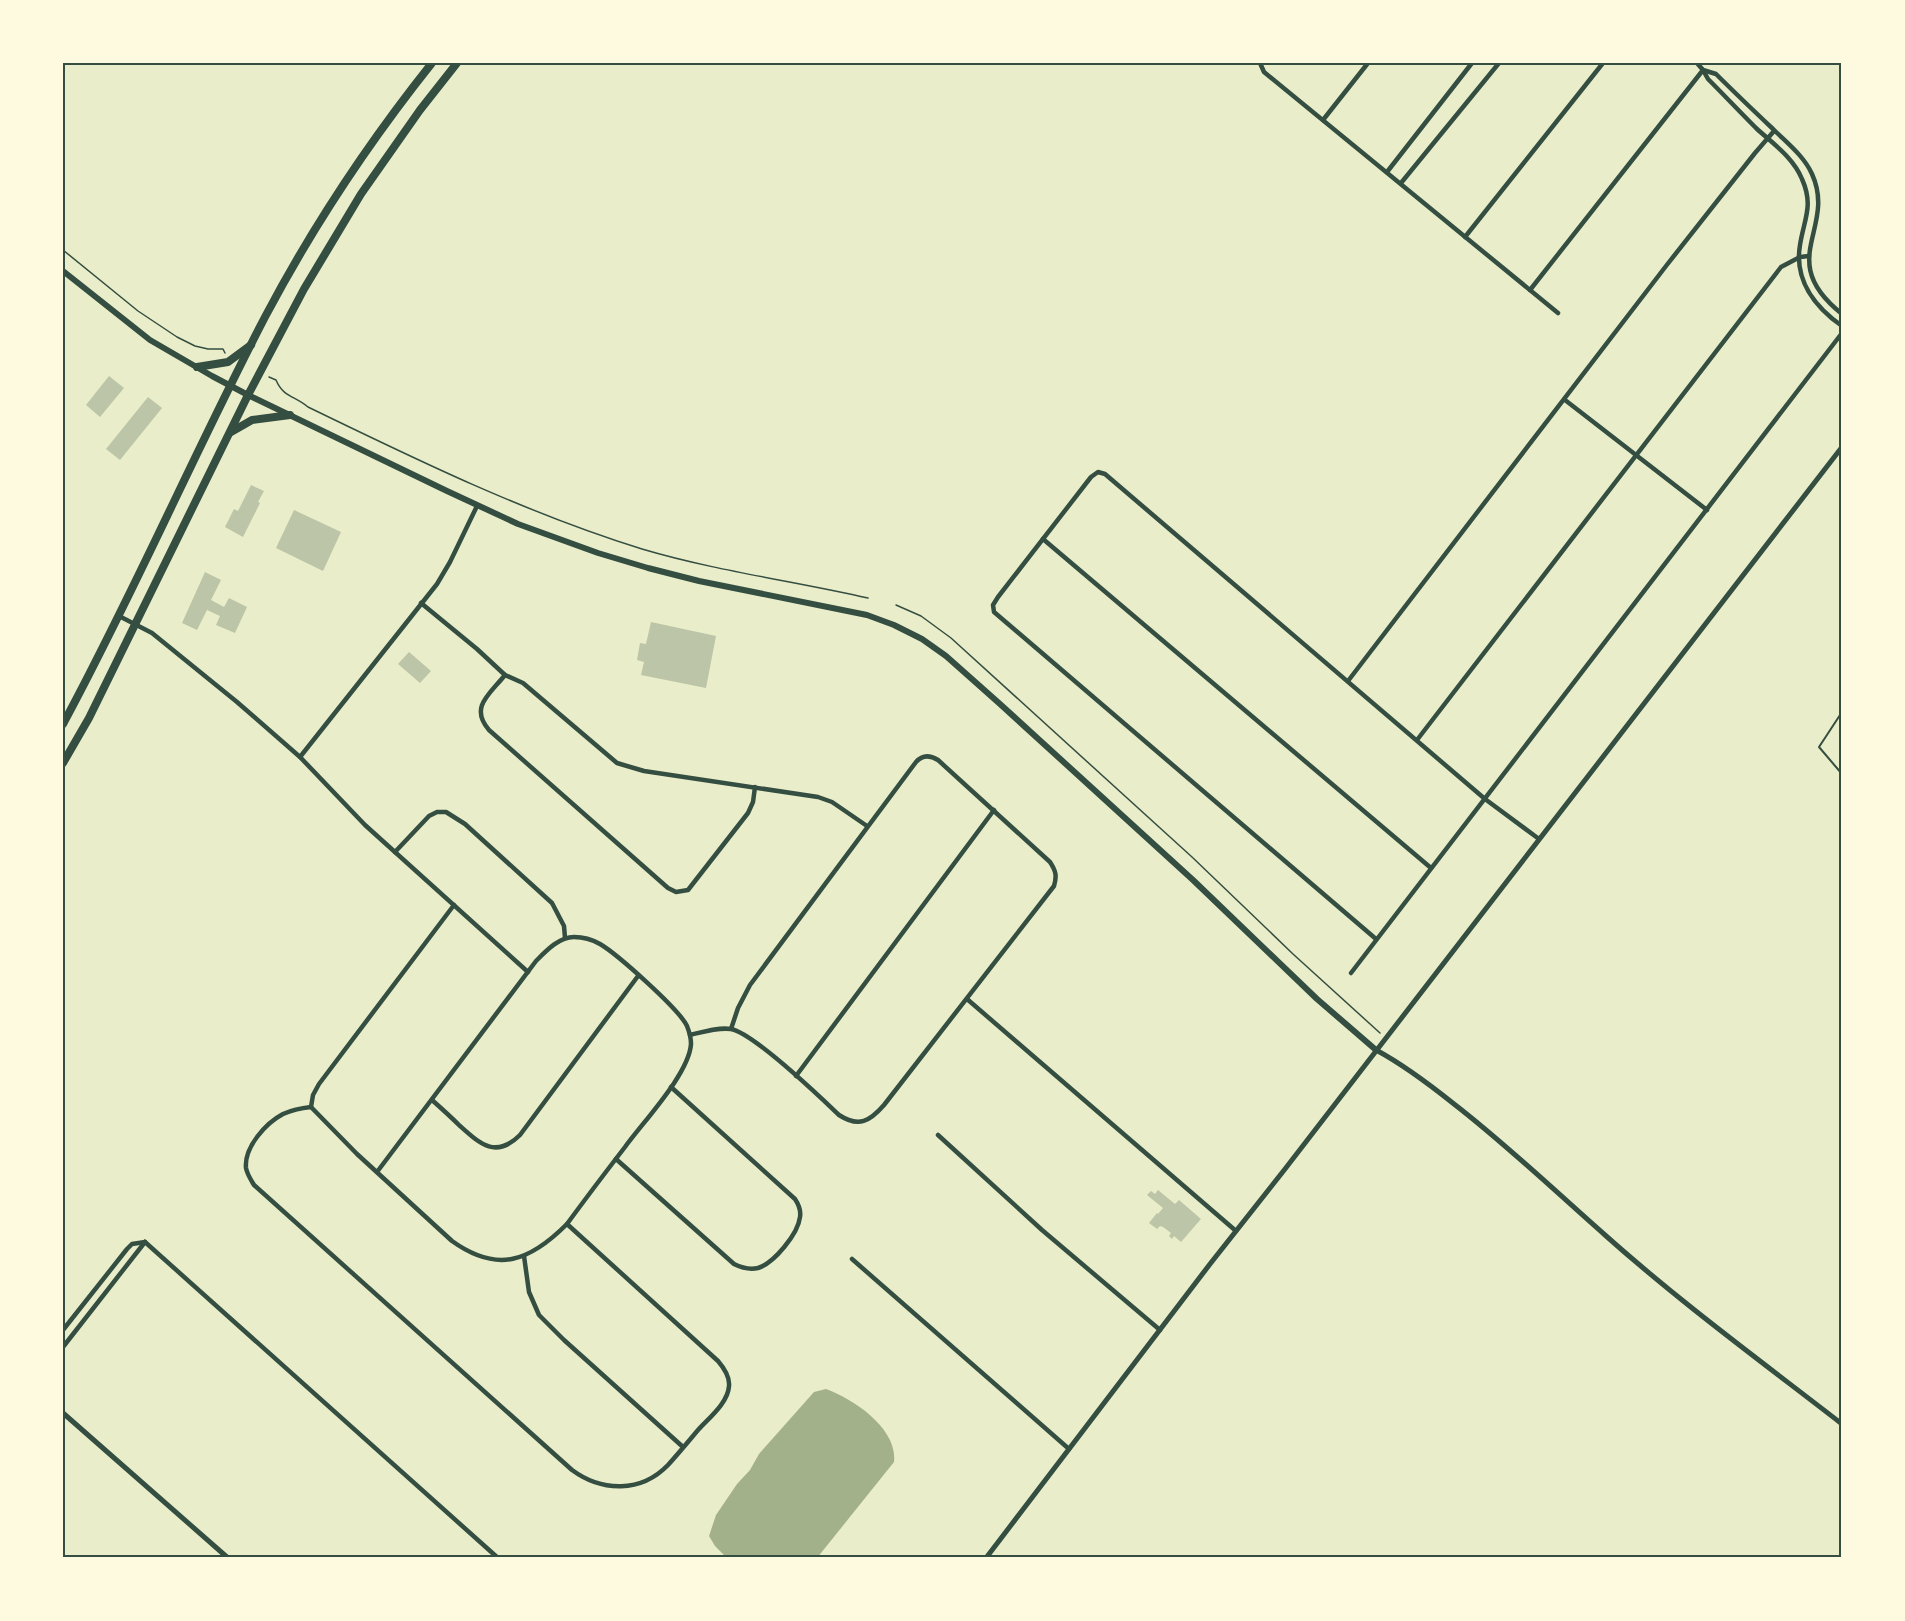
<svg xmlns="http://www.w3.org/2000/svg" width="1905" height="1621" font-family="'Sofia Sans Condensed',sans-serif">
  <rect width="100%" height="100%" fill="#e9edc9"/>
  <!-- water -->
  <path fill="#a3b18a" d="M826,1389C854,1399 898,1429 894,1462L817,1558H727L715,1546L709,1536L716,1515L737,1484L750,1470L759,1454L814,1392Z"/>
  <!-- building -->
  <g fill="#bcc5a7">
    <polygon points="109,376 124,388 100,417 86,405"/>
    <polygon points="148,397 162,408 120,460 106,449"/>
    <polygon points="251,485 264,491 258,502 260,503 243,537 225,527 234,509 238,511"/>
    <polygon points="294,510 341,532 323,571 276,548"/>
    <polygon points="205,572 221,580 211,600 224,607 229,598 247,607 235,633 216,625 220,616 207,610 197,630 182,623"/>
    <polygon points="651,622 716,636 706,688 641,675 644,662 637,660 640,643 646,644"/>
    <polygon points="409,652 431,671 420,683 398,664"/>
    <polygon points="1158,1190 1175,1204 1179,1200 1201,1219 1181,1242 1174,1236 1172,1239 1169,1236 1171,1233 1163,1227 1160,1226 1157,1229 1149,1223 1157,1213 1158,1214 1163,1208 1147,1195 1151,1191 1155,1194"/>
  </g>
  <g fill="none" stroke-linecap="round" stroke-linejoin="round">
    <!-- path -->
    <g stroke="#344e41" stroke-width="1.5">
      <polyline points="63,250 138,311 177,337 195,346 208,349 223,349 225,353"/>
      <path d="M269,377L276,380C283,397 295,396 308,407C417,460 526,513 642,549C716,571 794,581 868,598"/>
      <polyline points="896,605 921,616 951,638 1192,857 1293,954 1380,1033"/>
    </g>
    <!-- service -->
    <polyline stroke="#344e41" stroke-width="2" points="1842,712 1819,747 1842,774"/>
    <!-- minor -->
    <g stroke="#344e41" stroke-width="4.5">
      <polyline points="1260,63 1264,72 1558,313"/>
      <path d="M1697,63L1703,70L1708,79C1724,95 1740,112 1756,128C1772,143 1793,157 1802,179C1814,206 1804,219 1800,245C1794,280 1815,307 1842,326"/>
      <path d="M1703,70L1716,74C1735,93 1754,111 1773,129C1787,143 1804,156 1812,174C1837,229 1774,260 1842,314"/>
      <polyline points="1323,120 1368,63"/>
      <polyline points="1387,172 1472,63"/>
      <polyline points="1401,183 1499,63"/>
      <polyline points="1465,237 1603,63"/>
      <polyline points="1530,290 1703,70"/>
      <polyline points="1565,400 1707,510"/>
      <polyline points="1043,539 1431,868"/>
      <polyline points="421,603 477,649 505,675 523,683 617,763 644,771 818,797 832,802 867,826"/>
      <polyline points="119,616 152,633 237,702 300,757 365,825 528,972"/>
      <path d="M505,675C490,694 469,707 489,730L668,888L676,892L688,890L748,813L753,802L755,787"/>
      <polyline points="1348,681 1666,266 1755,153 1774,131"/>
      <polyline points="1417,740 1781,267 1800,257 1809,256"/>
      <polyline points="300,757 437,584 450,562 477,506"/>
      <polyline points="395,852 429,816 437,812 446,812 465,824 552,903 564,926 565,938"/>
      <polyline points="1376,939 994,612 993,605 998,597 1091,477 1098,472 1105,474 1485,799 1539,839"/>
      <polyline points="1351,973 1842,333"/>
      <polyline points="967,999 1236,1231"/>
      <path d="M690,1035C703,1032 718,1027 731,1029C755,1034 819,1096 839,1115C859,1128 870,1121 884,1105L1054,886C1057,876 1056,871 1050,862L938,760C930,755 922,755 916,762L750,985L738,1008L731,1029"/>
      <polyline points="796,1076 994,810"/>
      <path d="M432,1100C441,1108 451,1117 460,1126C480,1144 496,1159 520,1135L638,976"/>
      <path d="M311,1107L357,1154L452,1241C498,1274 530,1261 567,1224C586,1198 605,1173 625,1147C643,1122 689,1074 691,1044C691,1038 689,1031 687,1026C679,1009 617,954 600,944C593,940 583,937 574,937C559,937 546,951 536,961L377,1172"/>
      <path d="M311,1107C302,1108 292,1110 283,1114C266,1123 244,1147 246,1168C247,1174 251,1180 254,1185L572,1470C602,1492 641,1493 668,1465C678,1454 688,1442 698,1430C709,1418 728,1403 729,1386C730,1377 724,1368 718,1361L567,1224"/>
      <polyline points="311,1107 313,1095 319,1084 454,905"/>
      <polyline points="938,1135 1042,1230 1160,1330"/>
      <path d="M616,1159L734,1264C742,1268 749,1270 758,1268C774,1263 798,1234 800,1217C801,1211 799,1205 795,1199L671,1087"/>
      <polyline points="145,1242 498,1558"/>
      <polyline points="524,1256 529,1292 539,1315 564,1340 683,1447"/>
      <polyline points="852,1259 1069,1449"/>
      <polyline points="63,1330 127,1249 132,1244 145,1242"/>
      <polyline points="63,1347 145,1242"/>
    </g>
    <!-- tertiary -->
    <g stroke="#344e41" stroke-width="5">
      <path d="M1376,1050C1404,1065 1429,1084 1454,1104C1507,1145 1555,1191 1605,1235C1680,1302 1762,1362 1842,1424"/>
      <polyline points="63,1413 228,1558"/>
      <polyline points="986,1558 1210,1264 1285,1169 1842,447"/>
    </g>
    <!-- secondary -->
    <polyline stroke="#344e41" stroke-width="6" points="63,271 150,340 212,376 248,395 447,491 518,524 598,553 648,568 699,581 867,615 894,625 922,639 946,656 1000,704 1193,880 1317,999 1376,1050"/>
    <!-- trunk -->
    <g stroke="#344e41" stroke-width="8">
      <polyline points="197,367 228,362 251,345"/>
      <polyline points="231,432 252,420 290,415"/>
      <path d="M63,724C135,591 195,451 265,317C312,228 369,142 432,63"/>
      <polyline points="63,763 89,718 248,395 304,289 361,194 420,110 457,63"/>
    </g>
  </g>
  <!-- border -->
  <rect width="1905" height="1621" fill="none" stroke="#fefae0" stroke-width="129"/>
  <rect x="64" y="64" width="1776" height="1492" fill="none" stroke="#344e41" stroke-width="2"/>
</svg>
